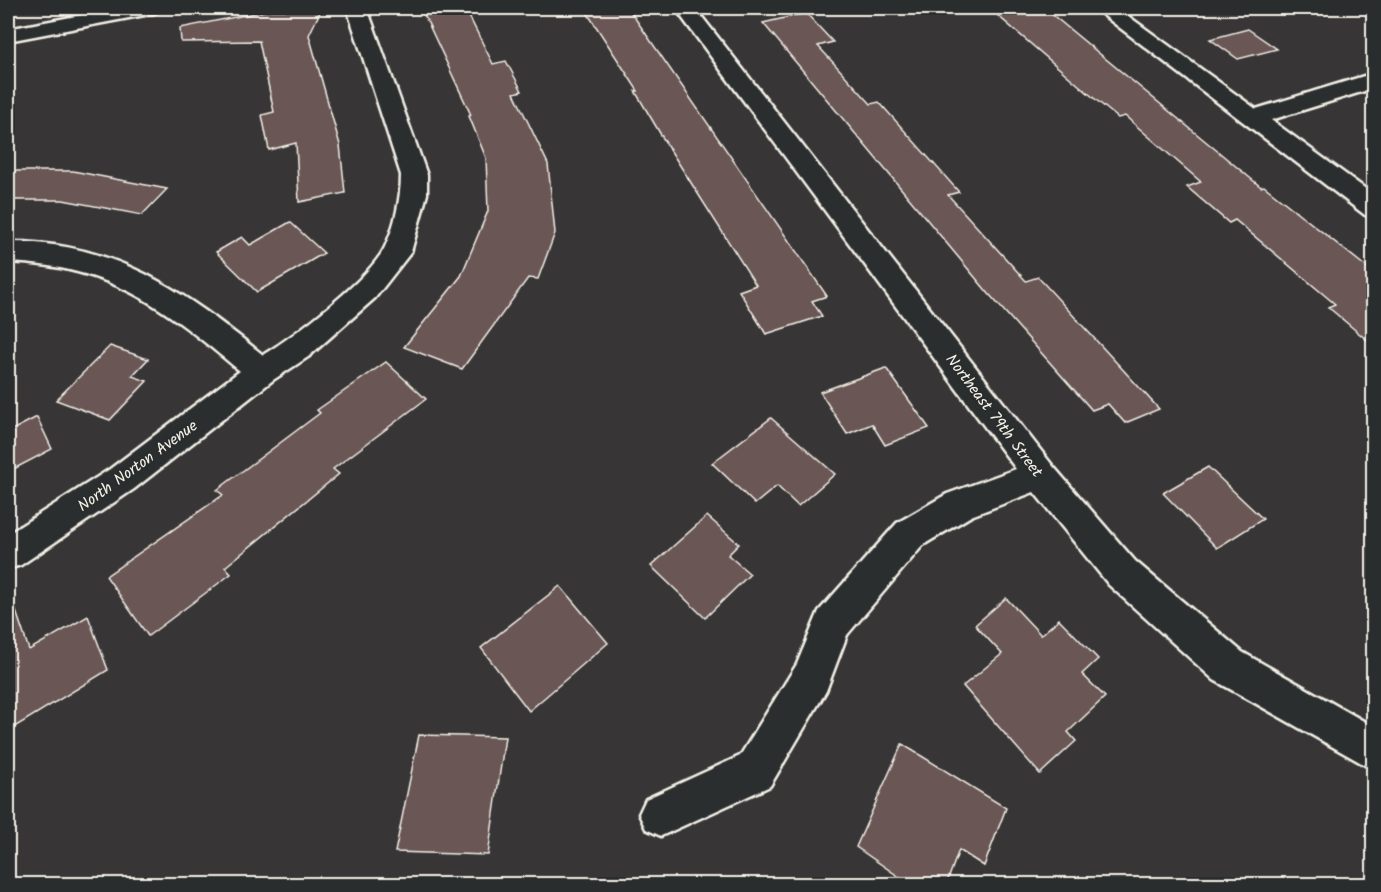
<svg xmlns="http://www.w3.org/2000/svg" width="1381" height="892" font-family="Kalam,sans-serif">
  <rect width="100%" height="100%" fill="#373536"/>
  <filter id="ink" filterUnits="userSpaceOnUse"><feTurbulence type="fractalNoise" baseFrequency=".0167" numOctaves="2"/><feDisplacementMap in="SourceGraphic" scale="12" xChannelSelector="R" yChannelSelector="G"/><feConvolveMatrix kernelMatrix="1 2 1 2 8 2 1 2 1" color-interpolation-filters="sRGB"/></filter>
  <g filter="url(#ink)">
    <!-- building -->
    <g fill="#695655" stroke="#f4f1e8" stroke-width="1.5">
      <polygon points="421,8 465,8 493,64 506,61 522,91 514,93 548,164 555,233 538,279 528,278 462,369 404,347 461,276 488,211 486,158 469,116 471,115"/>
      <polygon points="584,8 628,8 827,296 812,301 822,316 766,334 739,291 756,285 667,145 635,91 638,91"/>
      <polygon points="989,8 1044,8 1261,187 1264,186 1374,273 1374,346 1328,307 1335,304 1235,220 1229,223 1187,187 1201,182 1125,116 1118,118 1095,99"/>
      <polygon points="270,10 321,10 309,35 340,145 345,193 299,202 296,143 269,150 262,115 274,112 259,41 181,42 180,28"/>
      <polygon points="806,13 833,42 818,46 871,104 879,102 959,192 948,195 1026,281 1038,277 1159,409 1125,423 1108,404 1092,410 989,294 763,23"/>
      <polygon points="1248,29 1277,49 1238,59 1210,39"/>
      <polygon points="8,171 73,171 167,189 142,215 63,200 8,200"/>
      <polygon points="290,222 324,253 257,292 216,252 242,237 250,245"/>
      <polygon points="110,346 148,359 132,376 147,381 110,420 56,400"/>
      <polygon points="386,362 426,399 333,469 339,474 225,567 231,574 148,636 106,576 223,495 217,490 320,413 317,410"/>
      <polygon points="886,368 929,428 885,445 872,424 847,434 820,392"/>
      <polygon points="37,417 52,449 8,472 8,432"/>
      <polygon points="771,418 835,474 798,506 777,486 755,504 712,463"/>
      <polygon points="1208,467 1263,519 1217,548 1163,493"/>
      <polygon points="707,516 739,544 728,555 750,574 705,618 651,566"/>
      <polygon points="560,586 608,643 529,711 481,648"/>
      <polygon points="1006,598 1041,635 1059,619 1098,659 1082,674 1105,697 1068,732 1076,741 1040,774 963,686 1002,654 975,625"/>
      <polygon points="13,602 29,650 88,616 108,670 8,731 8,603"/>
      <polygon points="419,735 505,737 488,855 395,852"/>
      <polygon points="902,744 1006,808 984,866 959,850 946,885 911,885 856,847"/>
    </g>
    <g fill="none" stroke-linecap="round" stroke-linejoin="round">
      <!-- street casing -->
      <g stroke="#f4f1e8" stroke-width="5">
        <g id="street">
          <polygon points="119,8 160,8 157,12 150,14 8,41 8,29"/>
          <path d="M347,8H367L427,175V194L411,252L375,298L308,357L273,380L134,489L21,565L8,569V534L110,469L240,371C162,306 113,267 8,262V242C115,241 184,292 263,355C294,336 370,279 385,247C395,226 401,198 401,175Z"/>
          <polygon points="675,8 695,8 1052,465 1135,561 1242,652 1374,727 1374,770 1214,680 1109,585 1034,492 971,516 923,545 847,635 826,691 770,786 661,836 646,829 639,814 646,799 740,756 797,664 819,611 897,523 947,494 1016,469"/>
          <polygon points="1094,8 1117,8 1256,109 1374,73 1374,88 1271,120 1374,195 1374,218 1365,215"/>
        </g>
      </g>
      <!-- street -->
      <use href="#street" fill="#2a2d2e" fill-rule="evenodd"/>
    </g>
  </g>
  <g text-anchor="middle" stroke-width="5" stroke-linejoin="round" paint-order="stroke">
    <!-- street labels -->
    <g font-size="16" fill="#f4f1e8" stroke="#2a2d2e">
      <text transform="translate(995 415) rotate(53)" y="6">Northeast 79th Street</text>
      <text transform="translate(137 465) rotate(-36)" y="6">North Norton Avenue</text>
    </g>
  </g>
  <!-- margin -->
  <rect width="1381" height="892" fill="none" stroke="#2a2d2e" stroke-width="30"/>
  <rect x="15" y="15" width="1351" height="862" fill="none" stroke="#f4f1e8" stroke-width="2" filter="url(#ink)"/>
</svg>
